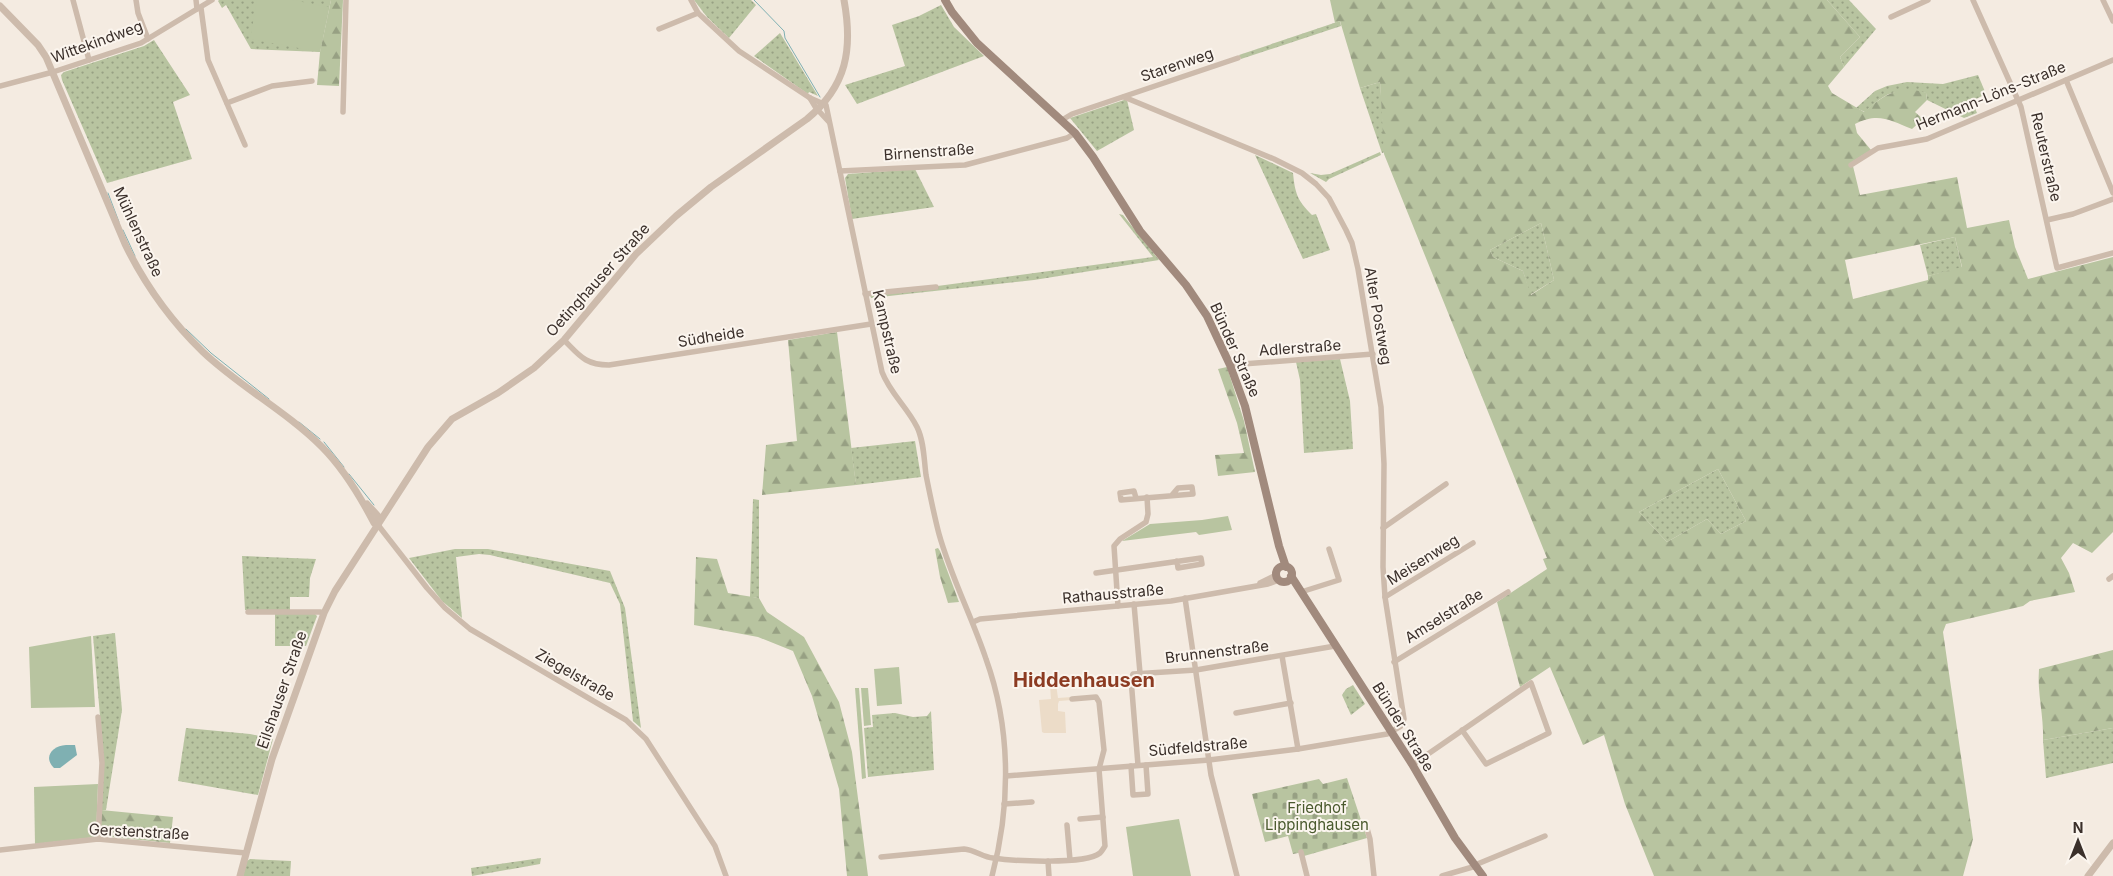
<svg xmlns="http://www.w3.org/2000/svg" width="2113" height="876" font-family="Inter,sans-serif">
  <defs>
    <pattern id="grass-dots" width="8" height="8" patternUnits="userSpaceOnUse" patternTransform="scale(1.25)"><rect width="8" height="8" fill="#b8c4a0"/><path d="M2 2h.1M6 6h.1" fill="none" stroke="#97a083" stroke-width="1.8" stroke-linecap="round"/></pattern>
    <pattern id="forest-firs" width="22" height="20" patternUnits="userSpaceOnUse" patternTransform="scale(1.25)"><rect width="22" height="20" fill="#b8c4a0"/><path d="M5 1l3.5 6h-7zM16 11l3.5 6h-7z" fill="#97a083"/></pattern>
    <pattern id="cemetery-stones" width="16" height="16" patternUnits="userSpaceOnUse" patternTransform="scale(1.25)"><rect width="16" height="16" fill="#b8c4a0"/><path d="M2 7V4a2 2 0 0 1 4 0v3zM10 15v-3a2 2 0 0 1 4 0v3z" fill="#97a083"/></pattern>
  </defs>
  <rect width="100%" height="100%" fill="#f4ebe1"/>
  <!-- grass -->
  <g fill="url(#grass-dots)">
    <polygon points="219,0 331,0 320,52 251,49 226,5 222,8 218,1"/>
    <polygon points="694,0 751,0 756,5 729,38 707,17"/>
    <polygon points="1827,0 1849,0 1876,29 1844,67 1840,57 1860,37"/>
    <polygon points="941,5 954,27 984,56 857,104 845,85 905,66 892,25 919,16"/>
    <polygon points="1340,21 1341,26 1241,59 1239,55"/>
    <polygon points="780,33 818,96 809,92 808,94 754,56"/>
    <polygon points="154,40 190,95 173,102 192,159 107,183 62,80 61,75 64,72 144,46"/>
    <path d="M1978,75L1986,94L1972,101L1977,113L1964,118L1927,100L1926,93C1893,90 1889,90 1865,112L1856,108L1875,91L1887,86L1907,82L1943,84Z"/>
    <polygon points="1380,82 1385,152 1382,153 1360,88"/>
    <polygon points="1124,100 1127,100 1134,130 1097,151 1070,118"/>
    <polygon points="1380,152 1381,155 1329,179 1326,182 1310,173 1321,175 1330,174"/>
    <path d="M1255,155L1293,173C1295,193 1297,200 1312,215L1316,214L1330,250L1303,259Z"/>
    <polygon points="915,169 934,207 852,219 845,178 848,174"/>
    <polygon points="1119,214 1123,215 1159,260 1034,280 871,298 870,295 1153,257"/>
    <polygon points="1541,223 1554,280 1530,295 1523,271 1493,257 1490,250"/>
    <polygon points="1955,237 1962,268 1928,276 1920,245"/>
    <polygon points="1340,359 1350,401 1353,449 1304,453 1300,380 1296,362"/>
    <polygon points="915,441 921,477 856,485 851,448"/>
    <polygon points="1718,469 1746,521 1721,534 1707,519 1667,542 1639,512"/>
    <polygon points="753,499 759,500 759,598 750,597"/>
    <polygon points="455,549 488,549 610,571 625,608 641,728 633,721 620,604 610,583 490,555 479,554 456,557 462,618 442,601 409,558"/>
    <polygon points="242,556 316,559 310,578 309,597 290,597 290,610 245,610"/>
    <polygon points="275,614 315,614 317,616 306,646 275,646"/>
    <polygon points="115,633 122,710 106,810 101,810 100,716 93,636"/>
    <polygon points="1353,685 1365,704 1351,715 1342,695 1346,689"/>
    <polygon points="931,711 934,770 868,777 864,728 873,727 872,715 895,713 913,717 927,716"/>
    <polygon points="186,728 250,734 273,739 258,795 178,781"/>
    <polygon points="2113,728 2113,763 2046,778 2043,740"/>
    <polygon points="541,858 540,864 472,876 471,868"/>
    <polygon points="250,859 291,861 290,876 243,876 247,861"/>
  </g>
  <!-- forest -->
  <g fill="url(#forest-firs)" fill-rule="evenodd">
    <polygon points="331,0 343,0 339,86 317,85 320,52"/>
    <path d="M1330,0H1827L1860,37L1840,57L1844,67L1828,86L1832,93L1864,112C1884,95 1899,84 1926,93L1927,100L1915,112L1923,119L1912,129C1890,120 1878,112 1855,124L1857,133L1871,150L1852,162L1860,195L1957,177L1967,228L2009,220L2015,247L2028,279L2113,257V532L2092,553L2073,543L2061,558L2069,573L2075,592L2030,601L2023,606L1946,624L1943,632L1973,839L1963,876H1654L1625,804L1604,735L1583,745L1550,667L1520,687L1497,602L1547,569L1543,559L1547,558L1384,154L1380,82L1360,88L1340,21L1335,23ZM1541,223L1554,280L1531,295L1523,271L1493,257L1490,250ZM1955,237L1962,267L1928,276V280L1853,299L1845,260ZM1718,469L1746,521L1721,534L1707,519L1667,542L1639,512Z"/>
    <polygon points="837,332 856,485 762,495 766,445 797,441 788,340"/>
    <polygon points="1227,367 1244,421 1255,472 1218,476 1215,455 1244,453 1237,423 1218,369"/>
    <polygon points="938,548 940,551 959,602 948,603 940,577 935,549"/>
    <polygon points="696,557 717,559 728,593 759,598 767,612 804,637 839,702 852,752 868,876 847,876 839,789 812,696 793,651 758,637 694,625"/>
    <path d="M2113,650V728L2043,740C2044,716 2037,693 2039,669Z"/>
    <polygon points="101,810 173,817 170,843 101,836"/>
  </g>
  <!-- cemetery -->
  <polygon fill="url(#cemetery-stones)" points="1347,778 1367,838 1304,856 1303,852 1293,854 1288,836 1265,842 1252,794 1319,779 1323,784"/>
  <!-- green -->
  <g fill="#b8c4a0">
    <polygon points="257,0 292,0 329,7 320,52 250,39"/>
    <polygon points="1228,516 1232,530 1199,535 1196,532 1122,541 1150,524 1202,520"/>
    <polygon points="91,636 95,707 31,708 29,647"/>
    <polygon points="899,667 902,704 877,706 874,669"/>
    <polygon points="855,688 859,688 866,778 862,779"/>
    <polygon points="861,688 868,688 871,725 864,726"/>
    <polygon points="98,784 96,837 35,844 34,787"/>
    <polygon points="1179,819 1191,876 1133,876 1126,827"/>
  </g>
  <!-- plaza -->
  <polygon fill="#ecdcc8" points="1056,684 1058,698 1072,697 1072,700 1059,701 1058,704 1058,711 1065,712 1066,733 1044,733 1042,732 1039,700 1051,699 1050,685"/>
  <!-- water -->
  <path fill="#7fb0b2" d="M66,745H75L77,755L60,768H54C43,757 52,746 66,745Z"/>
  <g fill="none" stroke-linecap="round" stroke-linejoin="round">
    <!-- stream -->
    <g stroke="#7fb0b2" stroke-width="1">
      <polyline points="754,0 784,31 785,38 820,97"/>
      <polyline points="108,193 119,222"/>
      <polyline points="123,230 135,256"/>
      <polyline points="186,329 211,353 269,399"/>
      <polyline points="299,422 320,439"/>
      <polyline points="324,442 344,467"/>
      <polyline points="349,474 374,505"/>
    </g>
    <!-- minor -->
    <g stroke="#cdbbac" stroke-width="5.5">
      <polyline points="73,0 89,60"/>
      <polyline points="136,0 138,13 148,39"/>
      <polyline points="196,0 197,9"/>
      <path d="M691,0L698,13L739,51L810,98L826,105L882,372C890,393 907,407 917,427C924,441 924,460 926,475C930,495 934,515 939,534C951,577 972,617 986,659C1011,728 1011,805 992,876"/>
      <polyline points="1973,0 2021,107 2057,268 2113,253"/>
      <polyline points="2103,0 2113,21"/>
      <polyline points="201,8 208,60 245,145"/>
      <polyline points="1891,17 1928,0"/>
      <polyline points="659,29 698,13"/>
      <polyline points="2066,80 2113,193"/>
      <polyline points="0,86 53,72 141,43 212,0"/>
      <polyline points="810,98 816,108 829,122"/>
      <polyline points="227,103 272,86 312,81"/>
      <polyline points="343,112 346,0"/>
      <polyline points="1062,120 1072,114 1238,58"/>
      <polyline points="1851,165 1878,148 1927,139 2113,60"/>
      <polyline points="840,171 965,165 1067,138 1075,133"/>
      <polyline points="2047,220 2073,214 2113,199"/>
      <polyline points="865,294 936,287"/>
      <path d="M564,340C579,355 585,365 609,365L871,324"/>
      <polyline points="1230,365 1373,354"/>
      <polyline points="1136,498 1134,491 1120,493 1121,500 1193,494 1192,487 1178,488 1172,495"/>
      <polyline points="378,525 427,588 445,608 470,629 626,720 646,739 706,832 715,846 726,876"/>
      <polyline points="1383,528 1446,484"/>
      <polyline points="1096,573 1201,558 1202,564 1178,568 1177,561"/>
      <polyline points="2109,579 2113,576"/>
      <polyline points="1260,583 1276,575"/>
      <polyline points="1301,592 1339,580 1329,549"/>
      <polyline points="1385,597 1473,543"/>
      <polyline points="1185,598 1211,775 1237,876"/>
      <polyline points="1134,604 1140,673"/>
      <polyline points="1118,606 1114,546 1120,539 1146,522 1148,514 1147,497"/>
      <polyline points="248,612 320,612 324,613"/>
      <polyline points="973,622 980,619 1171,601 1268,584 1279,580"/>
      <polyline points="1282,656 1298,749"/>
      <polyline points="1394,662 1508,592"/>
      <polyline points="1236,713 1291,703"/>
      <polyline points="1412,764 1415,763 1531,683 1549,733 1486,764 1462,730"/>
      <polyline points="1138,765 1131,679 1133,674 1196,670 1335,646"/>
      <polyline points="1131,766 1133,795 1148,794 1146,765"/>
      <polyline points="1006,776 1209,760 1298,749 1387,734 1401,726 1404,719 1385,597 1383,567 1384,464 1381,407 1358,269 1352,243 1346,230 1329,198 1316,184 1302,173 1274,159 1124,97"/>
      <polyline points="1004,804 1032,802"/>
      <polyline points="1080,819 1103,817"/>
      <polyline points="1067,825 1070,860"/>
      <polyline points="1366,825 1370,839 1374,876"/>
      <polyline points="98,839 102,763 98,717"/>
      <polyline points="0,850 98,839 246,853"/>
      <polyline points="1301,852 1307,876"/>
      <path d="M881,857L964,849C975,850 983,857 993,858C1013,861 1085,865 1100,853C1102,851 1103,849 1105,846L1099,769L1104,750L1099,702L1096,697L1072,699"/>
      <polyline points="1048,861 1049,876"/>
      <polyline points="1475,865 1545,836"/>
      <polyline points="1442,876 1476,866"/>
    </g>
    <!-- tertiary -->
    <g stroke="#cdbbac" stroke-width="7">
      <path d="M0,6L38,45L46,57L125,244C145,285 170,320 203,352C240,387 286,411 322,447C344,469 360,496 374,523L378,525"/>
      <polyline points="367,504 378,516 378,524"/>
      <path d="M240,876L272,759L324,613L335,591L428,447L452,419L498,393L534,368L564,340L636,254L676,216L711,187L807,119C847,86 853,49 844,0"/>
      <polyline points="2088,876 2113,843"/>
    </g>
    <!-- secondary -->
    <g stroke="#a18a7d" stroke-width="8">
      <polyline points="945,0 952,12 977,43 1075,133 1093,157 1140,231 1186,285 1207,316 1230,365 1245,406 1279,546 1286,567"/>
      <circle cx="1284" cy="574" r="8"/>
      <polyline points="1291,576 1412,764 1455,838 1483,876"/>
    </g>
  </g>
  <g text-anchor="middle" stroke-width="4" stroke-linejoin="round" paint-order="stroke">
    <!-- street labels -->
    <g font-size="15" fill="#3b302b" stroke="#fbf5ee">
      <text transform="translate(97 42) rotate(-20)" y="5">Wittekindweg</text>
      <text transform="translate(1177 65) rotate(-19)" y="5">Starenweg</text>
      <text transform="translate(1991 96) rotate(-22)" y="5">Hermann-Löns-Straße</text>
      <text transform="translate(929 152) rotate(-4)" y="5">Birnenstraße</text>
      <text transform="translate(2046 157) rotate(77)" y="5">Reuterstraße</text>
      <text transform="translate(138 232) rotate(65)" y="5">Mühlenstraße</text>
      <text transform="translate(598 280) rotate(-48)" y="5">Oetinghauser Straße</text>
      <text transform="translate(1378 316) rotate(80)" y="5">Alter Postweg</text>
      <text transform="translate(887 332) rotate(77)" y="5">Kampstraße</text>
      <text transform="translate(711 337) rotate(-9)" y="5">Südheide</text>
      <text transform="translate(1300 348) rotate(-4)" y="5">Adlerstraße</text>
      <text transform="translate(1235 350) rotate(66)" y="5">Bünder Straße</text>
      <text transform="translate(1423 560) rotate(-32)" y="5">Meisenweg</text>
      <text transform="translate(1113 594) rotate(-5)" y="5">Rathausstraße</text>
      <text transform="translate(1444 616) rotate(-32)" y="5">Amselstraße</text>
      <text transform="translate(1217 652) rotate(-7)" y="5">Brunnenstraße</text>
      <text transform="translate(575 675) rotate(30)" y="5">Ziegelstraße</text>
      <text transform="translate(282 690) rotate(-71)" y="5">Eilshauser Straße</text>
      <text transform="translate(1403 727) rotate(58)" y="5">Bünder Straße</text>
      <text transform="translate(1198 747) rotate(-5)" y="5">Südfeldstraße</text>
      <text transform="translate(139 832) rotate(3)" y="5">Gerstenstraße</text>
    </g>
    <!-- park labels -->
    <g font-size="15" fill="#4a5a2e" stroke="#fbf5ee">
      <text x="1317" y="813">Friedhof<tspan x="1317" dy="17">Lippinghausen</tspan></text>
    </g>
    <!-- district labels -->
    <g font-size="20" font-weight="bold" fill="#8c3b22" stroke="#fbf5ee">
      <text x="1084" y="687">Hiddenhausen</text>
    </g>
  </g>
  <!-- north arrow -->
  <g transform="translate(2078 841)" stroke="#fbf5ee" stroke-width="4" paint-order="stroke">
  <path d="M0-4L9 19L0 12L-9 19Z" fill="#3b302b"/>
  <text y="-8" font-size="14" font-weight="bold" text-anchor="middle" fill="#3b302b">N</text>
  </g>
</svg>
